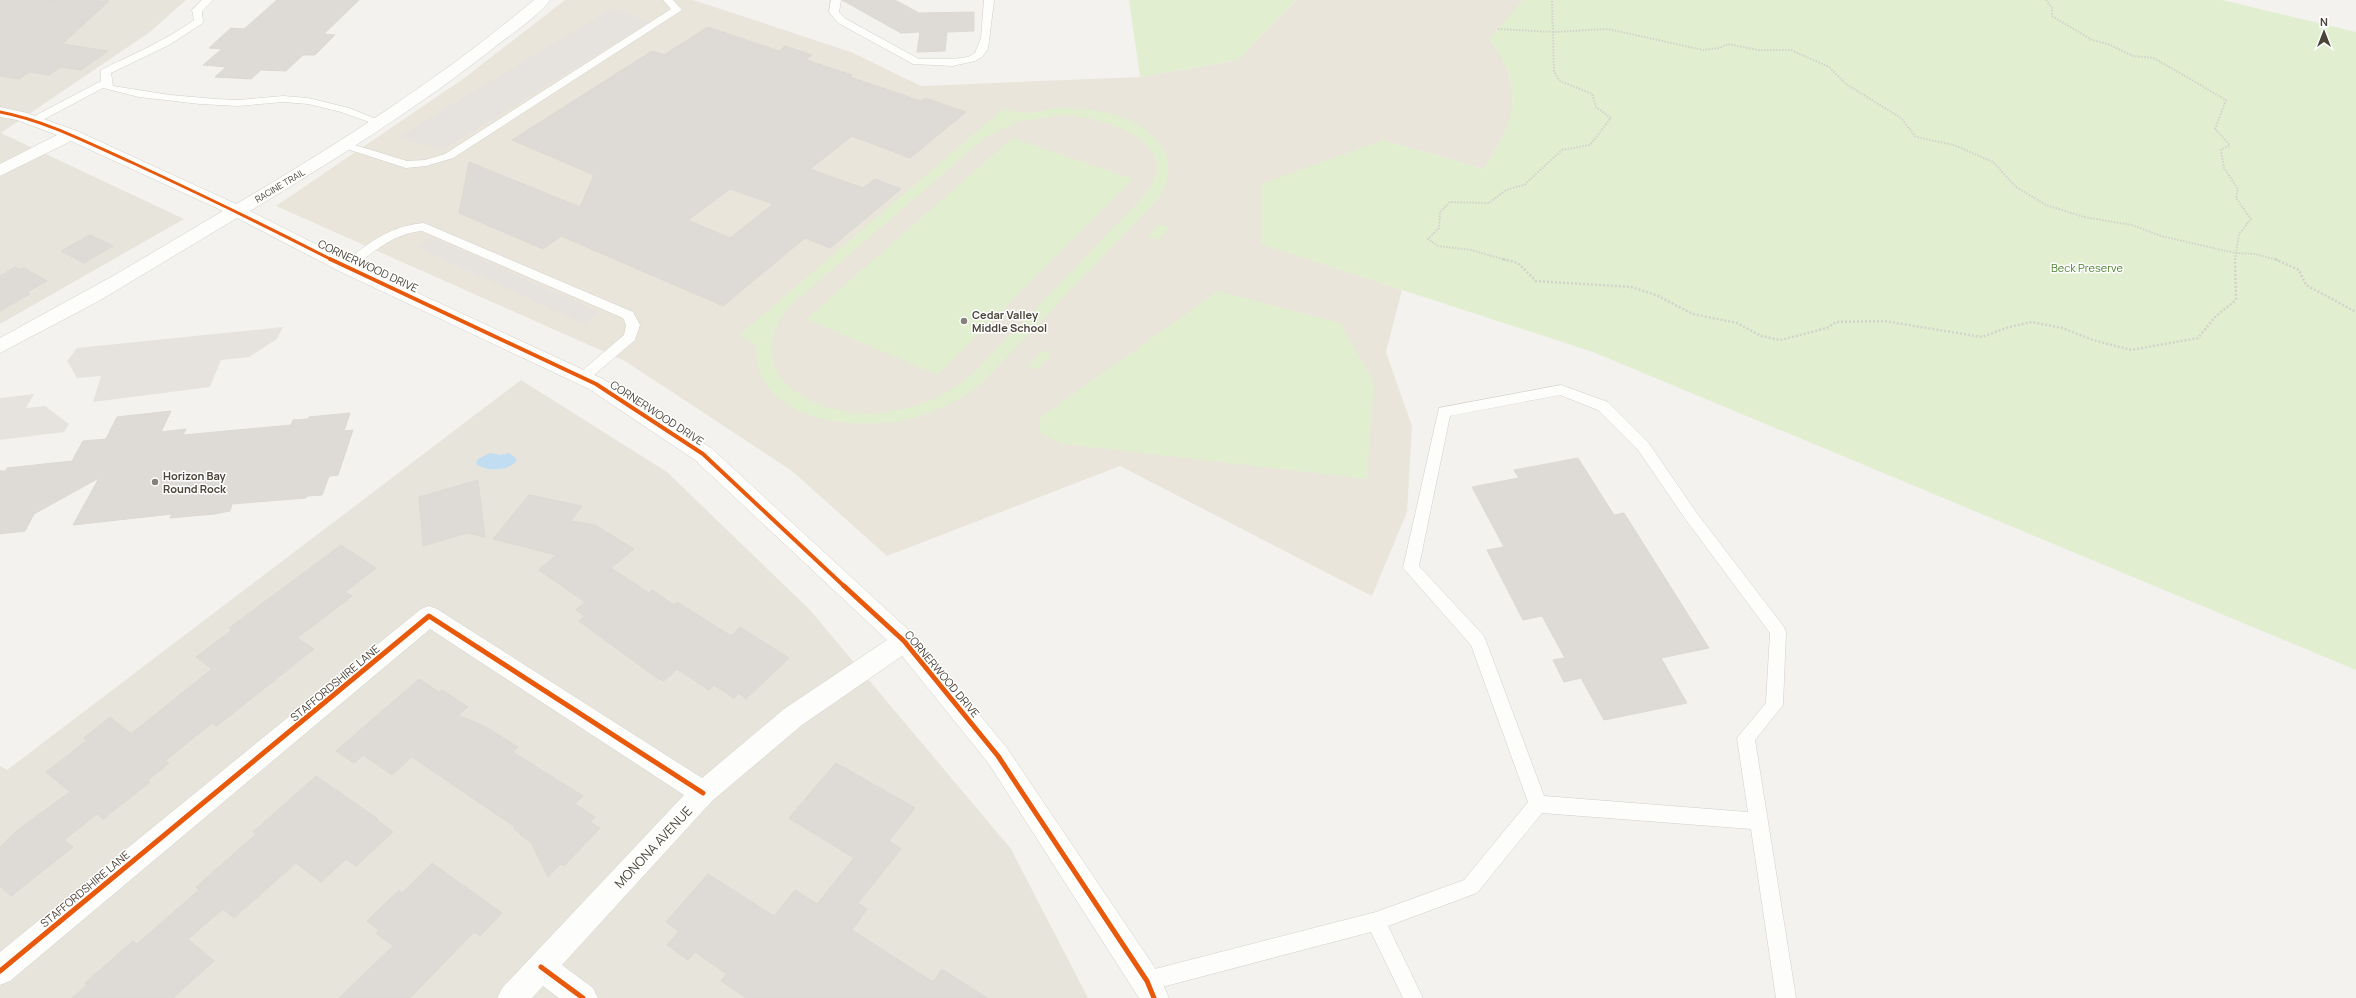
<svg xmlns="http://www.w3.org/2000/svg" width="2356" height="998" font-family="Manrope,sans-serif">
  <rect width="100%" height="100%" fill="#f4f2ee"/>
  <!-- residential -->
  <g fill="#e7e4dc">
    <polygon points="0,0 186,0 150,32 1,133 184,219 0,324"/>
    <polygon points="521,380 667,472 810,610 1011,849 1088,998 0,998 0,766 7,770"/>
  </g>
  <!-- education -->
  <polygon fill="#eae5da" points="565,0 693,0 851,52 921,86 1140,77 1238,60 1296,0 1525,0 1489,39 1503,59 1508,73 1512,89 1512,107 1509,123 1503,137 1484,169 1383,140 1262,244 1402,290 1386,352 1412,426 1407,512 1372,596 1120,466 887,556 792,471 625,361 276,206 463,79"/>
  <!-- green -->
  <g fill="#e1eecf" fill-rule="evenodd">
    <polygon points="1129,0 1296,0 1238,60 1140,77"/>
    <path d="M1523,0H2222L2356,32V670L1593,352L1261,244V184L1383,140L1484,169C1515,120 1526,90 1489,39Z"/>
    <path d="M1004,108C1009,110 1016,113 1022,113C1033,113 1046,109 1058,108C1092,107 1143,115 1162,147C1173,165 1169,181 1159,198L984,381C965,397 944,409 920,416C863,433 752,426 756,344L738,336ZM1065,115C1108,118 1192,144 1140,200L972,374C944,398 911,411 874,413C812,416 734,372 791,305L986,137L1020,121Z"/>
    <polygon points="1012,138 1133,179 938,375 806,319"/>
    <polygon points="1159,224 1169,228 1158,240 1147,236"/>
    <polygon points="1218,291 1340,323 1374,382 1367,479 1063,444 1040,433 1039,418"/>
    <polygon points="1043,350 1052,354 1037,370 1028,366"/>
  </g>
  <!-- parking -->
  <g fill="#e6e3df">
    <polygon points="612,8 649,22 443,150 398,137"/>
    <polygon points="431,237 599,312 583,324 417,247"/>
    <polygon points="283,327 277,339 249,357 221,360 210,387 93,402 101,376 77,378 67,361 77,348"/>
    <polygon points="34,394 26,408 45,406 69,424 64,432 0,440 0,398"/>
  </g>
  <!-- water -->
  <path fill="#c0ddf1" d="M490,453L501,455L509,453L517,459C512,472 483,472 476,463L478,459Z"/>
  <!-- building -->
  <g fill="#dedbd6" stroke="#dcd9d4" fill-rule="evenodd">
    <polygon points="0,0 109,1 62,44 108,51 81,70 61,67 49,75 29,72 19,79 0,76"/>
    <polygon points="277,0 359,0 324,34 335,35 315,55 303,55 286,71 261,70 251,79 215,77 226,67 203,65 222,49 209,48 231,28 244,29"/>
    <polygon points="842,0 895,0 919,13 974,12 974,31 947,32 945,51 917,52 920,32 901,33"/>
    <path d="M708,27L779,51L785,46L812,55L806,60L852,75L850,77L921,101L925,98L966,112L910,158L852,136L810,169L863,188L875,179L901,189L830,248L805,238L723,306L561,236L543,249L459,213L469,162L580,207L594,175L512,140L652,51L664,55ZM730,189L773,204L730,238L688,220Z"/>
    <polygon points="90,235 113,246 84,263 61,251"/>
    <polygon points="15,267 20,270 24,268 47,281 27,292 30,294 0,311 0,276"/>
    <polygon points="171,411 161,432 186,429 183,435 291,425 293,420 308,419 309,417 350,413 344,431 353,430 338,475 329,476 322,495 307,496 306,498 232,504 230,511 214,514 170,518 172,514 73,525 99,478 34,514 25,531 0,534 0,471 6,471 7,468 72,461 83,441 106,439 117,417"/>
    <polygon points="1578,458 1614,515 1624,513 1709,648 1661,658 1687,703 1604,720 1581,678 1564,682 1553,660 1565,658 1542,616 1523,620 1487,550 1504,547 1472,487 1519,478 1514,470"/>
    <polygon points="478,480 485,537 467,533 423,546 419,497"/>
    <polygon points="529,495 582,506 571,521 595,525 634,549 611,568 649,593 652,590 674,605 677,602 731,636 740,627 789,658 746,699 739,693 734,698 714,685 709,690 677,669 664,681 657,678 579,621 585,616 576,610 585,602 539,570 556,555 493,539"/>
    <polygon points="341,545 376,568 345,592 352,596 297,638 314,649 217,726 212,723 165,761 169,763 148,780 150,782 103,819 97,814 64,840 73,847 11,896 0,886 0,847 15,832 70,792 46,772 87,740 84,738 110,717 131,734 212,669 196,657 232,630 229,628"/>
    <polygon points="419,679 439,692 442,690 468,707 458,715 486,727 518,747 513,752 583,796 575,804 595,817 590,822 600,828 564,866 561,864 548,877 531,842 520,835 521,834 514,829 515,827 412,757 392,775 363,755 354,763 336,751"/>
    <polygon points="836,763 915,808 889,841 901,849 858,903 867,909 852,930 933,982 942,969 987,998 746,998 721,981 727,974 695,952 688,960 667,945 679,931 666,922 708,874 774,916 795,890 817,904 854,858 789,818"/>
    <polygon points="316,776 378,819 377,820 393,832 356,866 346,859 321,882 296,863 234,918 223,909 188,939 214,961 173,998 72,998 87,985 85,983 133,941 137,944 199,890 196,887 256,834 253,832"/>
    <polygon points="432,863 502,913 480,936 474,932 410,998 339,998 393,946 376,933 379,930 367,921 399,890 402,893"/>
  </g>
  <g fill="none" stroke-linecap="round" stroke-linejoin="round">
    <!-- service casing -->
    <g stroke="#d2d0cb" stroke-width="1">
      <g id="service">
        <path d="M202,0H213L202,11L203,23L169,45L111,73L113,86L170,95L216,99L238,100L283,96L308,98L349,108L386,123L380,126L341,112L308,104L283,102L238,106L200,104L139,97L103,88L37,123H29V119L101,81V70C133,54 165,41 194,20L192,10Z"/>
        <polygon points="663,0 673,0 682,10 453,158 426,166 406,168 341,147 339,145 345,142 407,161 425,160 445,154 671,9"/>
        <polygon points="831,0 841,0 839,12 846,19 919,59 953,59 968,57 975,53 981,38 984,0 994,0 988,49 982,57 975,61 953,66 913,64 838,23 829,12"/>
        <path d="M424,223L633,312L640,325L635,340L587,381L582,383L575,378L577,375L624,335L626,325L623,318L422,231C394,233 372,253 350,270H342L340,267C343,261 351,257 356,253C377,237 397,225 424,223Z"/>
        <path d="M1561,385L1608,402L1648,442L1696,512L1784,627L1786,632L1783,705L1755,740L1796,998H1776L1751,829L1542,813L1477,893L1388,926L1423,998H1403L1371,932L1147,991L1140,988L1137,981L1140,974L1147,971L1376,912L1464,880L1528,802L1471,645L1403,568L1439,408ZM1560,395L1598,410L1638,450L1686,520L1770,633L1766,703L1737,738L1748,812L1544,796L1484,636L1419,566L1450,416Z"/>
      </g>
    </g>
    <!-- minor casing -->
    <g stroke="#d2d0cb" stroke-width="1">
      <path id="minor" d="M534,0H550C540,15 510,35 495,47C418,108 334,160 250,211L353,263L603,379L711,448L913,634L1007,748L1157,971L1169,998H1139L989,764L902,656L802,725L712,801L562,965L593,988L598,998H559L543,986L532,998H497L502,988L684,795L430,629L10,981L0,985V952L421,609L429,606L437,609L702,778L784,709L887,640L695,460L589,389L339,271L237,218L97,302L0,353V338L113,276L223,211L71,141L0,176V164L57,135L17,120L0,117V107L27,113L77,131L236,204C340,143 441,78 534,0Z"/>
    </g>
    <!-- path-far1 -->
    <g stroke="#d3d2cc" stroke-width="2" stroke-dasharray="1.5 1.5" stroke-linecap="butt">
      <polyline points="2046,0 2052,8 2052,16 2092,40 2108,44 2133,56 2154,58 2226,100 2215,129 2230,145 2221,150 2224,168 2238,189 2236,198 2251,219 2239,234 2235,260"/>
      <polyline points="1498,29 1553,32 1608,29 1703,50 1719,48 1728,44 1758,50 1791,50 1829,67 1846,84 1901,118 1916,137 1954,145 1993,162 2016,187 2046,205 2084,217 2132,225 2161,236 2235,253 2255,254 2278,260"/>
      <polyline points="1506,260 1471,250 1438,246 1428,239 1439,228 1440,212 1450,202 1489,203 1506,190 1524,185 1562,150 1590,145 1611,118 1596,107 1592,94 1560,81 1554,72 1552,0"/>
    </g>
    <!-- path -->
    <g stroke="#d3d2cc" stroke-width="2.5" stroke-dasharray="2 2" stroke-linecap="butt">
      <polyline points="1503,259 1518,263 1536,281 1631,287 1656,295 1693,314 1737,323 1761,336 1781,340 1827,328 1836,322 1884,321 1982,337 2009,327 2032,322 2062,328 2093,340 2131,350 2198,338 2216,316 2236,300 2235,259"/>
      <polyline points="2275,259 2299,270 2306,285 2356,312"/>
    </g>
    <!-- service -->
    <use href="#service" fill="#fdfdfc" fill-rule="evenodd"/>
    <!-- minor -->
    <use href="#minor" fill="#fdfdfc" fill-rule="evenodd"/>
    <!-- cycleway-far2 casing -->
    <g stroke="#fff" stroke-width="5">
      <path id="cycleway-far2" d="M0,112C47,121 90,144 133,163C200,194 266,226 332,260"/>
    </g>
    <!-- cycleway-far1 casing -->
    <g stroke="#fff" stroke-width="6">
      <polyline id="cycleway-far1" points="330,259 596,384 703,454 845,587"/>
    </g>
    <!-- cycleway casing -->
    <g stroke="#fff" stroke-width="8">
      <g id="cycleway">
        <polyline points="844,586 904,641 998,756 1147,981 1154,998"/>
        <polyline points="541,967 583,998"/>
        <polyline points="0,971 429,616 703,793"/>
      </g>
    </g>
    <!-- cycleway-far2 -->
    <use href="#cycleway-far2" stroke="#e8590c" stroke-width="3"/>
    <!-- cycleway-far1 -->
    <use href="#cycleway-far1" stroke="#e8590c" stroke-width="4"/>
    <!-- cycleway -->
    <use href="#cycleway" stroke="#e8590c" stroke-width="5"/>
  </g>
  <!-- markers -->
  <g fill="#868178" stroke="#fff" stroke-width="1.5">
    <circle cx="964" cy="321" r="4"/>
    <circle cx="155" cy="482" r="4"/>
  </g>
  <g text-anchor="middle" stroke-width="3" stroke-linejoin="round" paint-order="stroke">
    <!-- far-street labels -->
    <g font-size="9" fill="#4b4439" stroke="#fff">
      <text transform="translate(280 186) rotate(-31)" y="3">RACINE TRAIL</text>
    </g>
    <!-- street labels -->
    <g font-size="11" fill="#4b4439" stroke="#fff">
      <text transform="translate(368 266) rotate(25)" y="4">CORNERWOOD DRIVE</text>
      <text transform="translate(657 413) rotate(33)" y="4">CORNERWOOD DRIVE</text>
      <text transform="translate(942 674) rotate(50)" y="4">CORNERWOOD DRIVE</text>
      <text transform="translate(335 683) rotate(-40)" y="4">STAFFORDSHIRE LANE</text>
      <text transform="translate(85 889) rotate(-40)" y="4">STAFFORDSHIRE LANE</text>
    </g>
    <!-- park labels -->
    <g font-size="11" fill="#4a7f2a" stroke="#fff">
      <text x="2087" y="272">Beck Preserve</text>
    </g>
    <!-- poi labels -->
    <g font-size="11" font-weight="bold" fill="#4b4439" stroke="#fff" text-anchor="start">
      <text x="972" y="319">Cedar Valley<tspan x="972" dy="13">Middle School</tspan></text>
      <text x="163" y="480">Horizon Bay<tspan x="163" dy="13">Round Rock</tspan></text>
    </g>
    <!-- near-street labels -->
    <g font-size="13" fill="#4b4439" stroke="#fff">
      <text transform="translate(653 847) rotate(-47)" y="5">MONONA AVENUE</text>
    </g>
  </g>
  <!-- north arrow -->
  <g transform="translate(2324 32)" stroke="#ffffff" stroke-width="3" paint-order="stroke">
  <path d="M0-3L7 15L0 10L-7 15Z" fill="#4b4439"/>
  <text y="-6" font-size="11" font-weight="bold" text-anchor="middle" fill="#4b4439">N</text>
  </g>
</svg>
